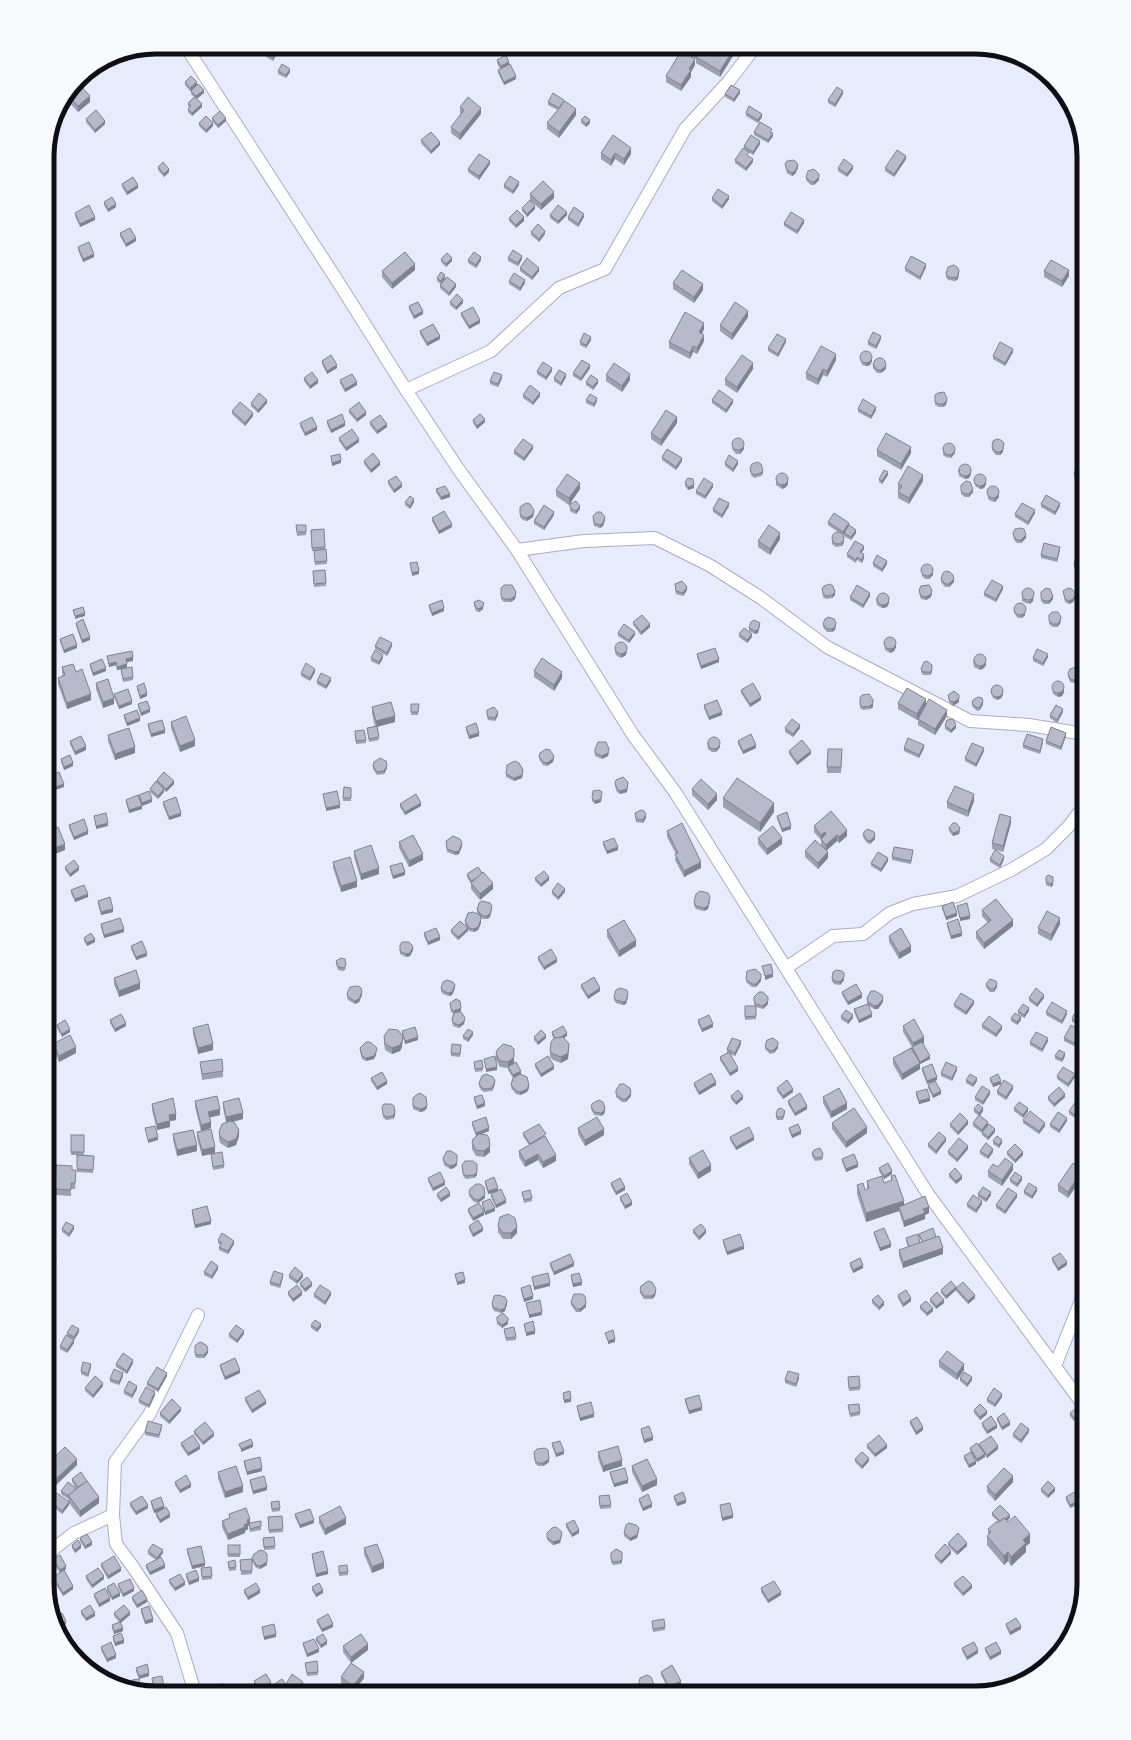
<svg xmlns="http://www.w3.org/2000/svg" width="1131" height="1740" font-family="'DejaVu Sans',sans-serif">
  <rect width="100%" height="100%" fill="#e8eafe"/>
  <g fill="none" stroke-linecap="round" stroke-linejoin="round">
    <!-- minor casing -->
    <g stroke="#abacbe" stroke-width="14">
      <g id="minor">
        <polyline points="186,47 342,288 406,390 459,470 517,550 633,735 675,792 928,1194 1084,1406"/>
        <polyline points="406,390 491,351 559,288 605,269 685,129 729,81 755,47"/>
        <polyline points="517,550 584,541 655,538 709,565 761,598 827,647 970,721 1029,725 1084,734"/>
        <polyline points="786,968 833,936 863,934 890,913 913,904 957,896 1011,870 1046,849 1069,826 1084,806"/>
        <polyline points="1055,1366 1084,1293"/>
        <polyline points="47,1554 74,1533 113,1515"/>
        <polyline points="195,1693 177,1633 133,1567 116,1544 113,1515 115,1462 149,1415 198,1315"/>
      </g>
    </g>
    <!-- minor -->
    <use href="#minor" stroke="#fff" stroke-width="12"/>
  </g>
  <!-- wall -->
  <g fill="#9ea0af">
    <polygon points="243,47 258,47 253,55 243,49"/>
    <polygon points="685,47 741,47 736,54 733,52 733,56 720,77 696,63 696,57 695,59 685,53"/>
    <polygon points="263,52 276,55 273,61 263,55"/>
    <polygon points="497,60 509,65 516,79 504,85 498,73 498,70 500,69 497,63"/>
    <polygon points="695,65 691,72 691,77 681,91 666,82 666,76"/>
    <polygon points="278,71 290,72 286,78 278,74"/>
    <polygon points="77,82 90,102 78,112 66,99"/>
    <polygon points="185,82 197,85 190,91 185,85"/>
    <polygon points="191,91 204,93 197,99 202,107 192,116 188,112 188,109 189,107 188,106 188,103 194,97 191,94"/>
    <polygon points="740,93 734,102 725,97 725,94"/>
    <polygon points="843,94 835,107 828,103 828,100"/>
    <polygon points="548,102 576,115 559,138 547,129 547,123 558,110 548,105"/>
    <polygon points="460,107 481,114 460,140 451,133 451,127 461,114 460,113"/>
    <polygon points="746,113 762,117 758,123 746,116"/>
    <polygon points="212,118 226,121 218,128 212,121"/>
    <polygon points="86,119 105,124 95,133 86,122"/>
    <polygon points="581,120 590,123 586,127 581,123"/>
    <polygon points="199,123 213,126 206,133 199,126"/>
    <polygon points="754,132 772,132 771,132 773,136 768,143 754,135"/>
    <polygon points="613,135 631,154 624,165 615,159 611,166 601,159 601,153"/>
    <polygon points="421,140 440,145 431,154 421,143"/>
    <polygon points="760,144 753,155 744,149 744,146"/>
    <polygon points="749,156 753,162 746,171 735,163 735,160"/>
    <polygon points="906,159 894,177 885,171 885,168"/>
    <polygon points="490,164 479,180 468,172 468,169"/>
    <polygon points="785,164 798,168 795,174 792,176 787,173"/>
    <polygon points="158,167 169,172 164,177 158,170"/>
    <polygon points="838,168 853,169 847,177 838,171"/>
    <polygon points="806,177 819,180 814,185 811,185 806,180"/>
    <polygon points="122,184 138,188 127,195 122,187"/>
    <polygon points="504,185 519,185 513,194 504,188"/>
    <polygon points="530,194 554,198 541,210 530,200"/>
    <polygon points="712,198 729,199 722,209 712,201"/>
    <polygon points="104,202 116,207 108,212 104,205"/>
    <polygon points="522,208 535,209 527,217 522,211"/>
    <polygon points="75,213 95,220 80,227 75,216"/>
    <polygon points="550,215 567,215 558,224 550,218"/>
    <polygon points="568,217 584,217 578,227 568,220"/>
    <polygon points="509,218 524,221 516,228 509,221"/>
    <polygon points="784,223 804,223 797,234 784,226"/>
    <polygon points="531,232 545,234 539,242 531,235"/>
    <polygon points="120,233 136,241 126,247 120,236"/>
    <polygon points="78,247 94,257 83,262 78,250"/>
    <polygon points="508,258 522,259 518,266 508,261"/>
    <polygon points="441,259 452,261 446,267 441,262"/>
    <polygon points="468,260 481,260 476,268 468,263"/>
    <polygon points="926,267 920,280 905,271 905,268"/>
    <polygon points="520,268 539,271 532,280 520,271"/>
    <polygon points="415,270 392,289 382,277 382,271"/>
    <polygon points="1044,271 1069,276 1062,287 1044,277"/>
    <polygon points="959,273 958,279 955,281 948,280 946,277 946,274"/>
    <polygon points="437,278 445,278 443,282 456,287 449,296 440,288 440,285 441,284 437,281"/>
    <polygon points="509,281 525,283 520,291 509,284"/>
    <polygon points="673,283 703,290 694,303 673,289"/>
    <polygon points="450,302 463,303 456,310 450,305"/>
    <polygon points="409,306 423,314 414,319 409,309"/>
    <polygon points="461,313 480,323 469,329 461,316"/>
    <polygon points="748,317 732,340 720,331 720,325"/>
    <polygon points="704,329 702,334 704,341 697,354 693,352 690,359 669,348 669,342"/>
    <polygon points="420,331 440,339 427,346 420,334"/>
    <polygon points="881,339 876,349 868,345 868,342"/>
    <polygon points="591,340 586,348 580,345 580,342"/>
    <polygon points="786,342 778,357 768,351 768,348"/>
    <polygon points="1013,352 1005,366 993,359 993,356"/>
    <polygon points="860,356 872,361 870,365 866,366 862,365 860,359"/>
    <polygon points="836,360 827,377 823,375 818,385 806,379 806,373"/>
    <polygon points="322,361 337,368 327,374 322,364"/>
    <polygon points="873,365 886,369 881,373 877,373 873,368"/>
    <polygon points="590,368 581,381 573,376 573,373"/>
    <polygon points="753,369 737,393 725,385 725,379"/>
    <polygon points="537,371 552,371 546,380 537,374"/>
    <polygon points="606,375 630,380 622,392 606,381"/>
    <polygon points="566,377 561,386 554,381 554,378"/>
    <polygon points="304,378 318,383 310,389 304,381"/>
    <polygon points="502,378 498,387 490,384 490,381"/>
    <polygon points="340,380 357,385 345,392 340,383"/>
    <polygon points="586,382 598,383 593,390 586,385"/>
    <polygon points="523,395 540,396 533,405 523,398"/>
    <polygon points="935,395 947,401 946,405 943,407 939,407 935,405"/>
    <polygon points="586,400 597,401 594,407 586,403"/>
    <polygon points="712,400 733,403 726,413 712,403"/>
    <polygon points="251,403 267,403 258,413 251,406"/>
    <polygon points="858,409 876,410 871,419 858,412"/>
    <polygon points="349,410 366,415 357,422 349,413"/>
    <polygon points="232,411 253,416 245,426 232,414"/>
    <polygon points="473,420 485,422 477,429 473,423"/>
    <polygon points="327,421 345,426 331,433 327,424"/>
    <polygon points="370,422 387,427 377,434 370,425"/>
    <polygon points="300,423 317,430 305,436 300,426"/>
    <polygon points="677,423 661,446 651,439 651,433"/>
    <polygon points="339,438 359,442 346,451 339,441"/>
    <polygon points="732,446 744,449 740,454 736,454 732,449"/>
    <polygon points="943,446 955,453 951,458 946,457 943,455"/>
    <polygon points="992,447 1003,452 1000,455 996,455 992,450"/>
    <polygon points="533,449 524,461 514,454 514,451"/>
    <polygon points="877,450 911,453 901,470 877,456"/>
    <polygon points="662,457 682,461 676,470 662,460"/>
    <polygon points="364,461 380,465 371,473 364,464"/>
    <polygon points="725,463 738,464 733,472 725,466"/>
    <polygon points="750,468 763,473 761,476 754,478 751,475"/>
    <polygon points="958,469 971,474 969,478 965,479 959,476"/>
    <polygon points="1084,469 1084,481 1080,483 1076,482 1074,476 1074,473"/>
    <polygon points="888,475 882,484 879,482 879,479"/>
    <polygon points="776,478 788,484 786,487 782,489 776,485"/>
    <polygon points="974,479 986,484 984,488 980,489 975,486"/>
    <polygon points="388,481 402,487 394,493 388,484"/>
    <polygon points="923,481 909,504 898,498 898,492 899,491 898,490 898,484"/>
    <polygon points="685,482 694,488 688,490 685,486"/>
    <polygon points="961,485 973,492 969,497 965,497 961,494"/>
    <polygon points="713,487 705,499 696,494 696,491"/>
    <polygon points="436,489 450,497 441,500 436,492"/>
    <polygon points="580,489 569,505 556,496 556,490"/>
    <polygon points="987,490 999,497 995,502 991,501 988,499"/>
    <polygon points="405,502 414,502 410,509 405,505"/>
    <polygon points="1041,504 1060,506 1055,515 1041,507"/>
    <polygon points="729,506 722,518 713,512 713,509"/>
    <polygon points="520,507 534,513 533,517 527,521 523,520 520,517"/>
    <polygon points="570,507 580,509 576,514 571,512 570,510"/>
    <polygon points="1035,513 1028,525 1015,517 1015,514"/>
    <polygon points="554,515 544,530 534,524 534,521"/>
    <polygon points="593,516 605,520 603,526 600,528 594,526"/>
    <polygon points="432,518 452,527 439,534 432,521"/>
    <polygon points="828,522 849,523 843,535 844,542 842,546 836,547 832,544 832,537 838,532 828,525"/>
    <polygon points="296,525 306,532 306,535 297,536"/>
    <polygon points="324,529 325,549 327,564 315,565 314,551 312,551 311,530"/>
    <polygon points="844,533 856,533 851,540 844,536"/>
    <polygon points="1013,533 1026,538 1021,543 1017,543 1014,540"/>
    <polygon points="780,539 770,555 758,547 758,541"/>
    <polygon points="864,549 861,553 864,558 862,563 857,560 856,563 847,557 847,554"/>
    <polygon points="1060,550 1057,562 1041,558 1041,555"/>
    <polygon points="1084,558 1084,571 1080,573 1076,571 1074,567 1074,564"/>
    <polygon points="873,563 887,564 882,572 873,566"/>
    <polygon points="921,567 933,575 929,579 925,579 922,576"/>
    <polygon points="325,570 326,586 314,587 313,571"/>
    <polygon points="941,579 954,582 949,587 945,587 941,582"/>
    <polygon points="675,587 687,590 683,596 676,594"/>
    <polygon points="501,588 516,595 515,599 511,602 504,602 501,599"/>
    <polygon points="822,589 835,595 832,598 826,599 823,597"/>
    <polygon points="1003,589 996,602 984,596 984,593"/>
    <polygon points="919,590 932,593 931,597 926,600 921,599 919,593"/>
    <polygon points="1063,591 1076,597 1073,602 1069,604 1065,602"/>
    <polygon points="1022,592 1033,601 1030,604 1026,603 1022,601"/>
    <polygon points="1041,592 1053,599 1049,604 1044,604 1041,601"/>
    <polygon points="870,596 863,608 850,600 850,597"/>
    <polygon points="876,598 889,603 887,607 882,608 877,605"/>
    <polygon points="474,602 484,603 483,609 479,612 476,611 474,605"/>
    <polygon points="429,605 444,611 432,616 429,608"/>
    <polygon points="1014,610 1025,615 1022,618 1018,618 1014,613"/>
    <polygon points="1049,615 1061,620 1060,624 1057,627 1053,627 1049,624"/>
    <polygon points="633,622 650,627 641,635 633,625"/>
    <polygon points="76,623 90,640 82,643 76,626"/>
    <polygon points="823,624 836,626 835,630 832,632 827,632 823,627"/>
    <polygon points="1084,625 1084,638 1082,637 1081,632 1081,629"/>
    <polygon points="760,626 758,633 755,634 749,631 749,628"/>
    <polygon points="618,633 635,635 629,643 618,636"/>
    <polygon points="739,634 752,637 747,643 739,637"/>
    <polygon points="60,639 77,648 64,653 60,642"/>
    <polygon points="884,642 896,647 894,651 890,653 885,650"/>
    <polygon points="375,646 392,646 387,656 375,649"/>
    <polygon points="615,650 627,651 626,655 621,658 617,656 615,653"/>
    <polygon points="697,654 719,662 701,669 697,657"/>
    <polygon points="107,656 133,661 126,662 127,668 122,669 133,677 133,680 123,682 121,669 117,670 116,665 109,667"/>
    <polygon points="1048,657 1043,666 1033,661 1033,658"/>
    <polygon points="371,658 383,658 379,665 371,661"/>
    <polygon points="973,660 986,665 984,668 980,670 974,667"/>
    <polygon points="90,664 106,671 93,676 90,667"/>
    <polygon points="932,665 932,672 930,675 923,675 921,672 921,669"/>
    <polygon points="62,667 76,672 91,700 67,709 58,684 58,678 63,676 62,673"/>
    <polygon points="534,671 562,678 554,691 534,677"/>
    <polygon points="315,672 310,681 301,676 301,673"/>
    <polygon points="1068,673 1081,678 1078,682 1074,683 1070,682 1068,676"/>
    <polygon points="317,681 331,681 326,689 317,684"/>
    <polygon points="96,683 114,704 103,708 96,689"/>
    <polygon points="137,686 147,696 140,699 137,689"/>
    <polygon points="1052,687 1064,692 1062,696 1058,697 1053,694"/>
    <polygon points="741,690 761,700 750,707 741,693"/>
    <polygon points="991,690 1003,695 1001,698 997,700 993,698 991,693"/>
    <polygon points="114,694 132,704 119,709 114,697"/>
    <polygon points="948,695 959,695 959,702 953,706 950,704 948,698"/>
    <polygon points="860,701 873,703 873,707 870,709 863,710 860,708"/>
    <polygon points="898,703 926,704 947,716 935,735 918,725 918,720 917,720 898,709"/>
    <polygon points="972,703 983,704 980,710 977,711 972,706"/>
    <polygon points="138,704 150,712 141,716 138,707"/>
    <polygon points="411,704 419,704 418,715 411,715"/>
    <polygon points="704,705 722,715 709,720 704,708"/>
    <polygon points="372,707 395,722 377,727 379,740 369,742 367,728 375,727 372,713"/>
    <polygon points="1063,712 1057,723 1050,718 1050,715"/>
    <polygon points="487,714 498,715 495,721 488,720 487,717"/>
    <polygon points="124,715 140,721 127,726 124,718"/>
    <polygon points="171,722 195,746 180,752 171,728"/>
    <polygon points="148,724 165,733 151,737 148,727"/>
    <polygon points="945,726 956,728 951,733 945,729"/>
    <polygon points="466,727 479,736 469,739 466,730"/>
    <polygon points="785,728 800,728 793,737 785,732"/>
    <polygon points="355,731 366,740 366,743 356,744"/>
    <polygon points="108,735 135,753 115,760 108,741"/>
    <polygon points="1066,736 1061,750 1046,744 1046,741"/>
    <polygon points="70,741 86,750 75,755 70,744"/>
    <polygon points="738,741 756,748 743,754 738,744"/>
    <polygon points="707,742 720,747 716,752 712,752 708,749"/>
    <polygon points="1043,742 1040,754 1023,748 1023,745"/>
    <polygon points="904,748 924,748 919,758 904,751"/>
    <polygon points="595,749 609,752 608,756 602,759 595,756"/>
    <polygon points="789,751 811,754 797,765 789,754"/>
    <polygon points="984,751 976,767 965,761 965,758"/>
    <polygon points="539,756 554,759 553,762 547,766 543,765 539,759"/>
    <polygon points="842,756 841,773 827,773 827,767"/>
    <polygon points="61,759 73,766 64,770 61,762"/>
    <polygon points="373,766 387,768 384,774 377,775 373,769"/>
    <polygon points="523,773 522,778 514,781 506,777 506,774"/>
    <polygon points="47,777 64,787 52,791 47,780"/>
    <polygon points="157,780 174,784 166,792 164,790 164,792 158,799 150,792 150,789 157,782"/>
    <polygon points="615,783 628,785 627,792 620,794 617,792 615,786"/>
    <polygon points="344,787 351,788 351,801 343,801"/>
    <polygon points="692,789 717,800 708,810 692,795"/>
    <polygon points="139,795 152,802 142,806 139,798"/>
    <polygon points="592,798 601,802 595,804 592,801"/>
    <polygon points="723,798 774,812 760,832 723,807"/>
    <polygon points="126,800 142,809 129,813 126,803"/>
    <polygon points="974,801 968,817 947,808 947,802"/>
    <polygon points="163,802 181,816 169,820 163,805"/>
    <polygon points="400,804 421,806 405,815 400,807"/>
    <polygon points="635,813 646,818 643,823 636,822"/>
    <polygon points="777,816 791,829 782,832 777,819"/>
    <polygon points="1011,823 1003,852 992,849 992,843"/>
    <polygon points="69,825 88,834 74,840 69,828"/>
    <polygon points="814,826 847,836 839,843 837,841 826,851 828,858 818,869 805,857 805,851 823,848 821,845 821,840 814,832"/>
    <polygon points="949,828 960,831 959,834 953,836 949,831"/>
    <polygon points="667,831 701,868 684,877 675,860 676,854 667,837"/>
    <polygon points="47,832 65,850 52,855 47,844"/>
    <polygon points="863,834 875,839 870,844 867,843 863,837"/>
    <polygon points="758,838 782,844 767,855 758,844"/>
    <polygon points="446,841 462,846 459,854 455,855 447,852"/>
    <polygon points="399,842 423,860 409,867 399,848"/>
    <polygon points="603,842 618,850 607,854 603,845"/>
    <polygon points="354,851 379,874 361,880 354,857"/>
    <polygon points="913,853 911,864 892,860 892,857"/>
    <polygon points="990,859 1004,859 1000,868 990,862"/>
    <polygon points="888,861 881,872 871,866 871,863"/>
    <polygon points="333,862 357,887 341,892 333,868"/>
    <polygon points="390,866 405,875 393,879 390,869"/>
    <polygon points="65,867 79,870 70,877 65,870"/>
    <polygon points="482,873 493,889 480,900 471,889 471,884 467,877 467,874"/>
    <polygon points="1046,877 1053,877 1053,885 1051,887 1046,885"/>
    <polygon points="535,878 549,880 541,887 535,881"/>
    <polygon points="71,890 88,897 75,902 71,893"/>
    <polygon points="552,891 565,892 558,900 552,894"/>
    <polygon points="710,900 708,909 704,911 696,909 694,905 694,902"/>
    <polygon points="98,901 113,912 101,915 98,904"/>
    <polygon points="942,906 957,916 946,920 942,909"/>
    <polygon points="492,909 490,917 487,919 483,919 480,917 481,923 478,930 474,932 469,931 465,924 465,921 479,915 477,913 477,910"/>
    <polygon points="982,910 1013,926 984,949 976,938 976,932 988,923 982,916"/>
    <polygon points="947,923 962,936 951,939 947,926"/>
    <polygon points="101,924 124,932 104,938 101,927"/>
    <polygon points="1060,924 1051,941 1038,934 1038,928"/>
    <polygon points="451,930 468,931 458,940 451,933"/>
    <polygon points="607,930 636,946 619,957 607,937"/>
    <polygon points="424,933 440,940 428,945 424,936"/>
    <polygon points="889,936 911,952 899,959 889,942"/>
    <polygon points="84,938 95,942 87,946 84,941"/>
    <polygon points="400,945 413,950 410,956 406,957 400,954"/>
    <polygon points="131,946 147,956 136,960 131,949"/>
    <polygon points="538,957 557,962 544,970 538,960"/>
    <polygon points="336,961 346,968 344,971 338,970 336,964"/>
    <polygon points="114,978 140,989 119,997 114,984"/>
    <polygon points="832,978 844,980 840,985 834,984 832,981"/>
    <polygon points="746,979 761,981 756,987 752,987 746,982"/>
    <polygon points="986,984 997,987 994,992 990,992 986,987"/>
    <polygon points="581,985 600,991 588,999 581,988"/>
    <polygon points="441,988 455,988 452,995 449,996 443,994 441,991"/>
    <polygon points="842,992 862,998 848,1005 842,995"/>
    <polygon points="347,994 362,995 359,1002 355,1004 348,1000 347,997"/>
    <polygon points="614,997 628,997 626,1004 623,1005 616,1003 614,1000"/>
    <polygon points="754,997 768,997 768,1004 763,1009 756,1007 756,1019 745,1020 745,1006 755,1006 754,1004"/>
    <polygon points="867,998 883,1002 878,1009 874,1009 869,1006 872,1017 859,1023 854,1012 854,1009 867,1004"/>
    <polygon points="1029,998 1044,998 1037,1007 1029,1001"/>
    <polygon points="450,1003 461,1011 458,1012 465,1021 464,1024 459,1028 453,1026 452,1022 452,1019 454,1014 451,1012"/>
    <polygon points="954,1004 974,1004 966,1015 954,1007"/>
    <polygon points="1018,1011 1029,1011 1024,1018 1018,1014"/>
    <polygon points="1046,1012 1067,1014 1062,1024 1046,1015"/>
    <polygon points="841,1016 853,1018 848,1024 841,1019"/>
    <polygon points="1011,1018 1021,1020 1017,1025 1011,1021"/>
    <polygon points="1072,1019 1081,1021 1078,1025 1072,1022"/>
    <polygon points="110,1020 126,1026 115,1032 110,1023"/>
    <polygon points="698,1020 713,1027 702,1032 698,1023"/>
    <polygon points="57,1025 70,1032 62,1037 57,1028"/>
    <polygon points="982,1025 1002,1029 996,1037 982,1028"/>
    <polygon points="903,1026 924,1043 923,1043 930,1059 920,1064 920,1069 902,1080 893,1064 893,1058 912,1047 903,1032"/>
    <polygon points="193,1028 213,1050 198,1054 193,1034"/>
    <polygon points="402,1031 418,1040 405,1044 402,1034"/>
    <polygon points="552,1032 567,1036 564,1038 569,1050 568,1059 561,1063 553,1060 550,1057 550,1051 554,1039 552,1035"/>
    <polygon points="1081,1034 1074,1046 1064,1041 1064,1038"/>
    <polygon points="473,1035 468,1042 463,1039 463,1036"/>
    <polygon points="384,1036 402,1047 400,1051 392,1054 385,1050 384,1042"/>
    <polygon points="534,1037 546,1038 538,1045 534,1040"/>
    <polygon points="1048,1041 1042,1052 1030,1045 1030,1042"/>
    <polygon points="53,1044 76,1053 59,1062 53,1050"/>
    <polygon points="741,1044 735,1056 730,1054 738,1071 730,1076 720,1060 720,1057 727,1053 727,1049"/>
    <polygon points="765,1046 778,1048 774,1053 770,1054 765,1049"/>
    <polygon points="360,1048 377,1048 376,1055 374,1059 366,1061 362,1059 360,1051"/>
    <polygon points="461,1048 460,1057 451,1056 451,1053"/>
    <polygon points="496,1054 514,1063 521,1074 520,1074 529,1088 527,1092 520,1095 516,1094 511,1088 513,1078 508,1070 508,1068 500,1067 496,1060"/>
    <polygon points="1055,1056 1065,1056 1062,1062 1055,1059"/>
    <polygon points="200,1062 223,1071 223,1077 202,1080"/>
    <polygon points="474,1062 483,1068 483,1071 475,1072"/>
    <polygon points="535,1064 554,1069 541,1077 535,1067"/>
    <polygon points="1084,1067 1084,1085 1077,1080 1077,1077"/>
    <polygon points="922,1068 937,1080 927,1084 922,1071"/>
    <polygon points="957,1070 952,1081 941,1076 941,1073"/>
    <polygon points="1057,1076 1075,1077 1068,1087 1057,1079"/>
    <polygon points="371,1078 387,1084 377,1090 371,1081"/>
    <polygon points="990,1078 1001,1084 993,1087 990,1081"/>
    <polygon points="966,1080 977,1081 973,1087 966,1083"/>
    <polygon points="479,1083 495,1084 492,1091 484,1092 481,1090 479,1086"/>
    <polygon points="694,1083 716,1085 699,1095 694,1086"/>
    <polygon points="928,1085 941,1094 933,1098 928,1088"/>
    <polygon points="777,1088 793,1092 783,1099 777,1091"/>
    <polygon points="1013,1089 1006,1100 997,1094 997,1091"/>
    <polygon points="616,1090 631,1096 626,1102 622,1102 616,1097"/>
    <polygon points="916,1092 930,1101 919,1104 916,1095"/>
    <polygon points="990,1094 983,1105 975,1100 975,1097"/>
    <polygon points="731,1096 743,1099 736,1105 731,1099"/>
    <polygon points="474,1097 485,1106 477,1109 474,1100"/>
    <polygon points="823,1097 847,1109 831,1118 823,1103"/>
    <polygon points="1048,1097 1065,1097 1054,1107 1048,1100"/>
    <polygon points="413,1098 427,1108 424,1111 420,1112 413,1109"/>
    <polygon points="195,1101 220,1115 210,1117 201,1131 195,1107"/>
    <polygon points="788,1101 807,1109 795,1116 788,1104"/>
    <polygon points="223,1102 243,1119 233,1122 239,1136 236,1145 228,1148 220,1143 219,1138 219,1132 226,1122 223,1108"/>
    <polygon points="152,1104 176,1120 170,1121 170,1127 157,1130 152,1110"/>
    <polygon points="1084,1105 1084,1111 1078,1120 1069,1114 1069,1111"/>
    <polygon points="591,1106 605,1111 604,1114 601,1116 594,1115 591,1109"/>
    <polygon points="382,1107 395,1116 393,1119 386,1120 383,1117"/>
    <polygon points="1014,1108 1028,1111 1023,1118 1014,1111"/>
    <polygon points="974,1109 983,1111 980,1116 988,1125 995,1132 988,1140 982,1135 982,1133 973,1126 973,1123 979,1116 974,1112"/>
    <polygon points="776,1114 785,1114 783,1120 777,1120 776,1117"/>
    <polygon points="1023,1120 1045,1126 1039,1134 1023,1123"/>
    <polygon points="1067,1121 1059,1133 1050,1127 1050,1124"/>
    <polygon points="472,1122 489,1131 481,1134 490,1152 484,1157 476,1156 472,1149 472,1143 477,1135 476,1136 472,1125"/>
    <polygon points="832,1123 867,1133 846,1148 832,1129"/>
    <polygon points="950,1124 968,1124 958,1135 950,1127"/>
    <polygon points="578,1128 604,1135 585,1146 578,1134"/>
    <polygon points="789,1128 801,1134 792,1138 789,1131"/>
    <polygon points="197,1132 215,1153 224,1165 224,1168 213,1170 211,1154 202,1156 197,1138"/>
    <polygon points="523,1133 546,1137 556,1161 543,1168 538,1160 525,1167 519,1157 519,1151 529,1145 523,1136"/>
    <polygon points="173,1134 197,1151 177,1156 173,1140"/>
    <rect x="71" y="1135" width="13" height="20"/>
    <polygon points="730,1137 754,1140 736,1150 730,1140"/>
    <polygon points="946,1141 936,1154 928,1147 928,1144"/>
    <polygon points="993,1141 1002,1143 999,1148 993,1144"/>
    <polygon points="47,1147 50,1147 49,1158 47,1158"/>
    <polygon points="968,1149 957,1162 948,1154 948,1151"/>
    <polygon points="980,1151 993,1152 988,1159 980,1154"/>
    <polygon points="1007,1152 1023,1155 1015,1163 1007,1155"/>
    <polygon points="812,1153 823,1157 822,1160 815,1161 812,1156"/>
    <polygon points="77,1155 94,1156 93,1173 77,1172"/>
    <polygon points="457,1155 457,1165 454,1168 450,1169 444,1165 443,1158"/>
    <polygon points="689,1158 711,1171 698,1179 689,1164"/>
    <polygon points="842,1159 858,1167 846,1172 842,1162"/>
    <polygon points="462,1165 477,1175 474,1178 466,1179 463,1176"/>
    <polygon points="998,1167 1013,1170 1002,1186 988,1177 988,1171"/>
    <polygon points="879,1168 892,1174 884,1179 879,1171"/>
    <polygon points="72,1170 76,1176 75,1189 71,1189 71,1196 55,1195 55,1189"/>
    <polygon points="949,1174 962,1179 956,1184 949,1177"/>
    <polygon points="1084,1174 1084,1182 1082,1181 1082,1178 1068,1198 1058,1191 1058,1185 1083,1175"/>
    <polygon points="891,1176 904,1205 929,1213 925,1215 925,1219 904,1227 899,1211 866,1222 857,1194 857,1185 865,1190 867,1189 867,1181 884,1183 891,1180"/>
    <polygon points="428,1178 445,1185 433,1191 428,1181"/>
    <polygon points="1010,1179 1022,1180 1017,1187 1010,1182"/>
    <polygon points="485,1181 498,1190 506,1203 496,1208 491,1197 491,1194 494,1192 488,1194 485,1184"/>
    <polygon points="611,1183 625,1190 616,1195 611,1186"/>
    <polygon points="1024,1191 1037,1191 1032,1199 1024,1194"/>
    <polygon points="522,1192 532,1198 532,1201 524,1203"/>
    <polygon points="469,1193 485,1198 478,1203 474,1202 469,1196"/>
    <polygon points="437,1194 450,1196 441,1202 437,1197"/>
    <polygon points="978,1194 991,1195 986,1202 978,1197"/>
    <polygon points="620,1197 632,1205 625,1209 620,1200"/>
    <polygon points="1017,1197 1005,1214 996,1208 996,1205"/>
    <polygon points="482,1202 495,1211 485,1215 482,1205"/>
    <polygon points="967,1204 982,1204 976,1213 967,1207"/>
    <polygon points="468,1209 484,1215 473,1221 468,1212"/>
    <polygon points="192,1210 211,1224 195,1228 192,1213"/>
    <polygon points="469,1226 483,1231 473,1237 469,1229"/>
    <polygon points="498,1226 517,1233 511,1239 503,1239 498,1232"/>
    <polygon points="62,1229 74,1229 69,1237 62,1232"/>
    <polygon points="693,1230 706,1233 699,1240 693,1233"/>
    <polygon points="874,1232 891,1247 880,1251 874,1235"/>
    <polygon points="919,1234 943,1254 903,1268 899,1256 899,1250 908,1247 906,1241 906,1238 920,1243 922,1242 919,1237"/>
    <polygon points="218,1240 234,1244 228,1254 219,1250 219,1247 220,1245 218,1243"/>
    <polygon points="723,1240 744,1249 727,1255 723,1243"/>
    <polygon points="1052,1258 1067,1265 1058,1271 1052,1261"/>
    <polygon points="550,1263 574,1266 554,1275 550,1266"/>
    <polygon points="850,1263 863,1268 853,1273 850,1266"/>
    <polygon points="218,1269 212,1279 204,1275 204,1272"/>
    <polygon points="289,1275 303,1277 297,1284 289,1278"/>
    <polygon points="571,1275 582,1285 573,1287 571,1278"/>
    <polygon points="283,1277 280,1288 270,1285 270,1282"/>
    <polygon points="300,1283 312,1286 305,1292 300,1286"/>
    <polygon points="521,1288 533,1299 524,1302 521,1291"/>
    <polygon points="956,1288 975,1298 968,1304 956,1291"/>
    <polygon points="640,1290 656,1292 655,1296 652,1299 644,1299 640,1293"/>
    <polygon points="941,1290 956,1290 946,1299 941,1293"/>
    <polygon points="288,1292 302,1295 293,1302 288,1295"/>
    <polygon points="314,1294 331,1295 325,1305 314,1297"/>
    <polygon points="898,1295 911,1301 903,1307 898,1298"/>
    <polygon points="930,1299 944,1303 936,1309 930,1302"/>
    <polygon points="872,1300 884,1305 879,1310 872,1303"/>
    <polygon points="571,1302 586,1307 580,1312 576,1312 571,1305"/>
    <polygon points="492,1304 507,1304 505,1311 501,1313 494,1311 492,1307"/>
    <polygon points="920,1306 933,1311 927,1316 920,1309"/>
    <polygon points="497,1317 508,1321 508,1324 502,1328 497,1324"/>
    <polygon points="311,1325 321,1327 317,1332 311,1328"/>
    <polygon points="504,1329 516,1337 516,1340 506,1341"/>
    <polygon points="79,1332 74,1340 74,1343 67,1353 60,1349 60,1346 67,1336 67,1333"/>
    <polygon points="229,1334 244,1334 237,1343 229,1337"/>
    <polygon points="195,1346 208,1353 204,1358 197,1358 195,1356"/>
    <polygon points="939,1361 964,1370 957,1380 939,1367"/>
    <polygon points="133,1363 127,1374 116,1367 116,1364"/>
    <polygon points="220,1365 240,1373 225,1380 220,1368"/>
    <polygon points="91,1367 88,1377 81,1374 81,1371"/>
    <polygon points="123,1376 119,1385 110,1382 110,1379"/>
    <polygon points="167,1376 158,1392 147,1386 147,1383"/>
    <polygon points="859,1376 860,1390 849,1391 848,1377"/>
    <polygon points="799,1378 796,1387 785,1383 785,1380"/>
    <polygon points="960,1378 972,1380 967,1387 960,1381"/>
    <polygon points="103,1386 93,1398 85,1391 85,1388"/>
    <polygon points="137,1389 132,1398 124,1394 124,1391"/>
    <polygon points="155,1395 149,1408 139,1403 139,1400"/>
    <polygon points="1002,1397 995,1407 987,1402 987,1399"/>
    <polygon points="245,1398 266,1404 252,1413 245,1401"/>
    <polygon points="685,1399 702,1410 689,1414 685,1402"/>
    <polygon points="848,1405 860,1412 860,1415 850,1417"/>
    <polygon points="577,1406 594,1417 580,1421 577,1409"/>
    <polygon points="974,1410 987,1414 980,1420 974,1413"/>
    <polygon points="181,1411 169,1424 160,1416 160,1413"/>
    <polygon points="1070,1413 1080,1417 1074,1421 1070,1416"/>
    <polygon points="997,1418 1010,1425 1002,1430 997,1421"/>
    <polygon points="910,1421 923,1430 916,1435 910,1424"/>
    <polygon points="982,1423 997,1428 987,1434 982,1426"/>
    <polygon points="162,1428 159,1438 145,1435 145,1432"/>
    <polygon points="641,1429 653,1440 644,1443 641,1432"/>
    <polygon points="194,1431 214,1436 203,1445 194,1434"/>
    <polygon points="1029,1432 1021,1443 1013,1437 1013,1434"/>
    <polygon points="181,1443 200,1449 188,1456 181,1446"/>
    <polygon points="552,1443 564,1454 556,1457 552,1446"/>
    <polygon points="47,1444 55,1456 77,1465 55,1486 47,1477"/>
    <polygon points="979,1444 998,1449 987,1458 985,1455 985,1457 977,1462 970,1451 970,1448 979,1447"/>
    <polygon points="867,1445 887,1448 875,1457 867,1448"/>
    <polygon points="598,1452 622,1466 603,1472 598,1458"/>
    <polygon points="534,1455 549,1462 543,1466 538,1466 535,1463"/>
    <polygon points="964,1456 976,1464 969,1468 964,1459"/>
    <polygon points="855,1459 869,1461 862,1469 855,1462"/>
    <polygon points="244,1461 262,1471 247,1475 244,1464"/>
    <polygon points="632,1466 657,1485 642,1492 632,1472"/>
    <polygon points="218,1472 243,1492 225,1498 218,1478"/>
    <polygon points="610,1472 628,1483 614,1487 610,1475"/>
    <polygon points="72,1479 99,1503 80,1517 69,1503 69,1505 62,1514 50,1504 50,1501 68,1502 68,1499 61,1494 61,1491 76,1489 77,1489 72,1482"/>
    <polygon points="250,1480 267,1490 253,1494 250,1483"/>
    <polygon points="175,1482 191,1487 180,1493 175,1485"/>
    <polygon points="1013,1482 995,1501 987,1492 987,1486"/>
    <polygon points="1041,1489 1055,1491 1048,1498 1041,1492"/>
    <polygon points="599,1496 611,1505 611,1508 600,1509"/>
    <polygon points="674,1496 686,1503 677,1506 674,1499"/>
    <polygon points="1066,1497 1080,1503 1070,1508 1066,1500"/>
    <polygon points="639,1499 652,1507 643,1511 639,1502"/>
    <polygon points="151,1501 164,1508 170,1517 160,1523 156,1516 156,1513 159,1511 154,1513 151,1504"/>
    <polygon points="271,1502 280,1508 280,1511 272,1512"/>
    <polygon points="130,1503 148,1508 136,1515 130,1506"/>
    <polygon points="1084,1509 1084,1518 1081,1521 1075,1516 1075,1513"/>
    <polygon points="992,1513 1010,1518 1006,1521 1030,1543 1026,1546 1026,1552 1011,1566 1008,1561 1004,1565 987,1545 987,1536 988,1535 988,1529 999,1522 992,1516"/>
    <polygon points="229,1514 250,1523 261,1526 261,1530 250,1532 249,1525 248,1526 248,1529 245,1531 245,1533 228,1540 222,1527 222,1521 229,1518"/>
    <polygon points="295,1514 314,1523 300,1528 295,1517"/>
    <polygon points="282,1516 283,1532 269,1533 268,1517"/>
    <polygon points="319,1517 346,1524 325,1535 319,1523"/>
    <polygon points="566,1524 579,1533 572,1537 566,1527"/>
    <polygon points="639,1531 637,1538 630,1541 624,1536 624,1533"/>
    <polygon points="547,1533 562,1535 560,1543 553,1545 547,1540"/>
    <polygon points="274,1537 275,1549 264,1550 263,1538"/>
    <polygon points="80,1538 92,1545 85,1549 80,1541"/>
    <polygon points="948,1543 967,1546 957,1555 948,1546"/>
    <polygon points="72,1545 81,1548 75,1553 72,1548"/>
    <rect x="228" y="1545" width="12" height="12"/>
    <polygon points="364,1548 384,1568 372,1573 364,1554"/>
    <polygon points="187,1549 205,1566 192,1569 187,1552"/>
    <polygon points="148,1551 163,1553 159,1558 165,1568 150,1575 146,1568 146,1565 156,1560 148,1554"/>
    <polygon points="611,1553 622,1562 620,1564 613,1565 611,1562"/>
    <polygon points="267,1554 267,1565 260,1569 256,1568 252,1561 252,1558"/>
    <polygon points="312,1554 328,1574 316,1577 312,1557"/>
    <polygon points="951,1554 941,1564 935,1558 935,1555"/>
    <polygon points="53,1559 66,1569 64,1570 73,1589 63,1596 53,1580 53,1577 60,1573 53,1562"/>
    <polygon points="252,1559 252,1574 241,1575 240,1560"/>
    <polygon points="228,1562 236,1567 236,1570 229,1571"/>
    <polygon points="101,1564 121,1571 108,1579 101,1567"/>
    <polygon points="339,1566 348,1572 348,1575 339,1576"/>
    <polygon points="211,1567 212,1579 202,1580 201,1568"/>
    <polygon points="186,1574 199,1581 189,1585 186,1577"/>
    <polygon points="86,1576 104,1579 92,1588 86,1579"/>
    <polygon points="169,1580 185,1585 175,1591 169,1583"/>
    <polygon points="954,1583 972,1588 963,1596 954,1586"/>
    <polygon points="118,1584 134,1591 123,1597 118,1587"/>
    <polygon points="107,1587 120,1596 112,1600 107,1590"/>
    <polygon points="312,1587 323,1593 316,1597 312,1590"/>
    <polygon points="761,1588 781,1595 768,1603 761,1592"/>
    <polygon points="244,1590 260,1593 248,1600 244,1593"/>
    <polygon points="94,1594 110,1601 99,1607 94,1597"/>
    <polygon points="132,1597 147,1602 137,1608 132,1600"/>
    <polygon points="141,1609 153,1622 145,1624 141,1612"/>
    <polygon points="81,1611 95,1616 86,1621 81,1614"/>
    <polygon points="114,1613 130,1615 121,1623 123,1631 114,1634 112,1628 112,1625 119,1622 114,1616"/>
    <polygon points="317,1620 333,1627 322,1632 317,1623"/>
    <polygon points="652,1621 665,1627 665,1630 653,1632"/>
    <polygon points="1006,1624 1021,1629 1010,1635 1006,1627"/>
    <polygon points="113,1636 124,1643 115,1646 113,1639"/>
    <polygon points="316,1638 327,1644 321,1648 316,1641"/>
    <polygon points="303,1643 319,1652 307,1657 303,1646"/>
    <polygon points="343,1646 368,1650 351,1663 343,1652"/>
    <polygon points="101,1647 116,1658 107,1662 101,1650"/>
    <polygon points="962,1648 978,1653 967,1660 962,1651"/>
    <polygon points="985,1648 1001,1654 990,1660 985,1651"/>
    <polygon points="305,1663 318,1672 318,1675 307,1676"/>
    <polygon points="136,1668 149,1676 139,1679 140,1690 132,1687 139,1679 136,1671"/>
    <polygon points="661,1672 681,1684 669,1690 661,1675"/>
    <polygon points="341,1677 364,1678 353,1692 341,1683"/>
    <polygon points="254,1681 271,1685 259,1693 254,1684"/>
    <polygon points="286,1684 303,1685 297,1693 294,1693 290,1690 292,1693 270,1693 270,1687"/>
    <polygon points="638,1687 654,1688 653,1692 651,1693 641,1693 638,1690"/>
  </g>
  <!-- shaded-wall -->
  <g fill="#81828f">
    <polygon points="256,47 258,47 253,55 253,52"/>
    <polygon points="699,47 703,47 695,59 695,53"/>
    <polygon points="739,47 741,47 736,54 736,51"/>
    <polygon points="733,50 733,56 720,77 720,71"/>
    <polygon points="276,52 276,55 273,61 273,58"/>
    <polygon points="695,59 695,65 691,72 691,77 681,91 681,85 689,69"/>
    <polygon points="509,62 509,65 501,70 501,66"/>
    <polygon points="290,69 290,72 286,78 286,75"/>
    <polygon points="516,76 516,79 504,85 504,82"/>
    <polygon points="197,82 197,85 190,91 190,88"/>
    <polygon points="204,90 204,93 196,99 196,96"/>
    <polygon points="740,90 740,93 734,102 734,99"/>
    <polygon points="843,91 843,94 835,107 835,104"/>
    <polygon points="90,96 90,102 78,112 78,106"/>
    <polygon points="202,104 202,107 192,116 192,113"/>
    <polygon points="481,108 481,114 460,140 460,134"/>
    <polygon points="576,109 576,115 559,138 559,132"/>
    <polygon points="762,114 762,117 758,123 758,120"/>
    <polygon points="226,118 226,121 218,128 218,125"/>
    <polygon points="590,120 590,123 586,127 586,124"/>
    <polygon points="105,121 105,124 95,133 95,130"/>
    <polygon points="213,123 213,126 206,133 206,130"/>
    <polygon points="773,133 773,136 768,143 768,140"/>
    <polygon points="760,141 760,144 753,155 753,152"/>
    <polygon points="440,142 440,145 431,154 431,151"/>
    <polygon points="631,148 631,154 624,165 624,159"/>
    <polygon points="615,153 615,159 611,166 611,160"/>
    <polygon points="906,156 906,159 894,177 894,174"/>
    <polygon points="753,159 753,162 746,171 746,168"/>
    <polygon points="490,161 490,164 479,180 479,176"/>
    <polygon points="798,165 798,168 795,174 792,176 792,173"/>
    <polygon points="853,166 853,169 847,177 847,174"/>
    <polygon points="169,169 169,172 164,177 164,174"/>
    <polygon points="819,177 819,180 814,185 814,182"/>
    <polygon points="519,182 519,185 513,194 513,191"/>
    <polygon points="138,185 138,188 127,195 127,192"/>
    <polygon points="554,192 554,198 541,210 541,204"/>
    <polygon points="729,196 729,199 722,209 722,206"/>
    <polygon points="116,204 116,207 108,212 108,209"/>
    <polygon points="535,206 535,209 527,217 527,214"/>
    <polygon points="567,212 567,215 558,224 558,221"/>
    <polygon points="584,214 584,217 578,227 578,224"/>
    <polygon points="95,217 95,220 80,227 80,224"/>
    <polygon points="524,217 524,221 516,228 516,225"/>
    <polygon points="804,220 804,223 797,234 797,231"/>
    <polygon points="545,231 545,234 539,242 539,239"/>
    <polygon points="136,238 136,241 126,247 126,244"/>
    <polygon points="94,254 94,257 83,262 83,259"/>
    <polygon points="522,256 522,259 518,266 518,263"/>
    <polygon points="481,257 481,260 476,268 476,265"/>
    <polygon points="452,258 452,261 446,267 446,264"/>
    <polygon points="415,264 415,270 392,289 392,283"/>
    <polygon points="926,264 926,267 920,280 920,277"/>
    <polygon points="539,268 539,271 532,280 532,277"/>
    <polygon points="959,270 958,279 955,281 955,278"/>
    <polygon points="1069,270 1069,276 1062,287 1062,281"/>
    <polygon points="445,275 445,278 441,284 441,281"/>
    <polygon points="525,280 525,283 520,291 520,288"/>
    <polygon points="456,284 456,287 449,296 449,293"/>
    <polygon points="703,284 703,290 694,303 694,297"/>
    <polygon points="463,300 463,303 456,310 456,307"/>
    <polygon points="423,311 423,314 414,319 414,316"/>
    <polygon points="748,311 748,317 732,340 732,334"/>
    <polygon points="480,320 480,323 469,329 469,326"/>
    <polygon points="704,323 704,329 699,338 699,332"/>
    <polygon points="704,335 704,341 697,354 697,348"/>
    <polygon points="440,336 440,339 427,346 427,343"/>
    <polygon points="881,336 881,339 876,349 876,346"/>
    <polygon points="591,337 591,340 586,348 586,345"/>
    <polygon points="786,339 786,342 778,357 778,354"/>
    <polygon points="693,346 693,352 690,359 690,353"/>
    <polygon points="1013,349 1013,352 1005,366 1005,363"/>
    <polygon points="836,354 836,360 827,377 827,371"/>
    <polygon points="872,358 872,361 870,365 866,366 866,363"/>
    <polygon points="753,363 753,369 737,393 737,387"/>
    <polygon points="337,365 337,368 327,374 327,371"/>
    <polygon points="590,365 590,368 581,381 581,378"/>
    <polygon points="886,366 886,369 881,373 881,370"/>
    <polygon points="552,368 552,371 546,380 546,377"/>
    <polygon points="823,369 823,375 818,385 818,379"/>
    <polygon points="566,374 566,377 561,386 561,383"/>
    <polygon points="630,374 630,380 622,392 622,386"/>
    <polygon points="502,375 502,378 498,387 498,384"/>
    <polygon points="318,380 318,383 310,389 310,386"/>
    <polygon points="598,380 598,383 593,390 593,387"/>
    <polygon points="357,382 357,385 345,392 345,389"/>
    <polygon points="540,393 540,396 533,405 533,402"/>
    <polygon points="597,398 597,401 594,407 594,404"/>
    <polygon points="947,398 946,405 943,407 943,404"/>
    <polygon points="267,400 267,403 258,413 258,410"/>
    <polygon points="733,400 733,403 726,413 726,410"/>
    <polygon points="876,407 876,410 871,419 871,416"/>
    <polygon points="366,412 366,415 357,422 357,419"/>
    <polygon points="253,413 253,416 245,426 245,423"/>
    <polygon points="677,417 677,423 661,446 661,440"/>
    <polygon points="485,419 485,422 477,429 477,426"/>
    <polygon points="345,423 345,426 331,433 331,430"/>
    <polygon points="387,424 387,427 377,434 377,431"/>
    <polygon points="317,427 317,430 305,436 305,433"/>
    <polygon points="359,439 359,442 346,451 346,448"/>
    <polygon points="1004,443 1003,452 1000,455 1000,452"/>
    <polygon points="533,446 533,449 524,461 524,458"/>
    <polygon points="744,446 744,449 740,454 740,451"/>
    <polygon points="911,447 911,453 901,470 901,464"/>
    <polygon points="955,450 955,453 951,458 951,455"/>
    <polygon points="682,458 682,461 676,470 676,467"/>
    <polygon points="341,460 341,463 332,466 332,463"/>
    <polygon points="738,461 738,464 733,472 733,469"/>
    <polygon points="380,462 380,465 371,473 371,470"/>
    <polygon points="763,470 763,473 761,476 761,473"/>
    <polygon points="971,471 971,474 969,478 965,479 965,476"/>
    <polygon points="888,472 888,475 882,484 882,481"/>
    <polygon points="923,475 923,481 909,504 909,498"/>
    <polygon points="1084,478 1084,481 1080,483 1080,480"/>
    <polygon points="788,480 788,484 786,487 782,489 782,486"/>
    <polygon points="986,481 986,484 984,488 980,489 980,486"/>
    <polygon points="580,483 580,489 569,505 569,498"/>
    <polygon points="402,484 402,487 394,493 394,490"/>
    <polygon points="713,484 713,487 705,499 705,496"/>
    <polygon points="694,485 694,488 688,490 688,487"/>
    <polygon points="973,489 973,492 969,497 969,494"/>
    <polygon points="450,494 450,497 441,500 441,497"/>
    <polygon points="999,494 999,497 995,502 995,498"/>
    <polygon points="414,499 414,502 410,509 410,506"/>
    <polygon points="729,503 729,506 722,518 722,515"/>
    <polygon points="1060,503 1060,506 1055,515 1055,512"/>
    <polygon points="580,506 580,509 576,514 576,511"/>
    <polygon points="534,510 533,517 527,521 527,518"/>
    <polygon points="1035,510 1035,513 1028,525 1028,522"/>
    <polygon points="554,512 554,515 544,530 544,527"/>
    <polygon points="605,517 605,520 603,526 600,528 600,525"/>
    <polygon points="849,523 849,526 843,535 843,532"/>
    <polygon points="452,524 452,527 439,534 439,531"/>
    <polygon points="856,530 856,533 851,540 851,537"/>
    <polygon points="780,533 780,539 770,555 770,549"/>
    <polygon points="1026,535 1026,538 1021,543 1021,540"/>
    <polygon points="844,539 844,542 842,546 842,543"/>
    <polygon points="864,546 864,549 860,555 860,552"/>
    <polygon points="1060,547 1060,550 1057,562 1057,559"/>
    <polygon points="864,554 864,558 862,563 862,560"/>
    <polygon points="887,561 887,564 882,572 882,569"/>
    <polygon points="1084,568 1084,571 1080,573 1080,570"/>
    <polygon points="419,571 419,574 412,576 412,573"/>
    <polygon points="933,572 933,575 929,579 929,576"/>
    <polygon points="954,579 954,582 949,587 949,584"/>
    <polygon points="1003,586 1003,589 996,602 996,599"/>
    <polygon points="687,587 687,590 683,596 683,593"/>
    <polygon points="932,590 931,597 926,600 926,597"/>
    <polygon points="516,592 516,595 515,599 511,602 511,599"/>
    <polygon points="835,592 835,595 832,598 832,595"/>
    <polygon points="1034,592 1033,601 1030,604 1030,601"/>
    <polygon points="870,593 870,596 863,608 863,605"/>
    <polygon points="1076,594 1076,597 1073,602 1069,604 1069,601"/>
    <polygon points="1053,596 1053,599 1049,604 1049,601"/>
    <polygon points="889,600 889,603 887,607 882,608 882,605"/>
    <polygon points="483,606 483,609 479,612 479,609"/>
    <polygon points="1026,606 1025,615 1022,618 1022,615"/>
    <polygon points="444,608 444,611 432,616 432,613"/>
    <polygon points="85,613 85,616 75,619 75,616"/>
    <polygon points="1061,617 1060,624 1057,627 1057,624"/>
    <polygon points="760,623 758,633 755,634 755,631"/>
    <polygon points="836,623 835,630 832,632 832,629"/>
    <polygon points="650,624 650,627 641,635 641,632"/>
    <polygon points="635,632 635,635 629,643 629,640"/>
    <polygon points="752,634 752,637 747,643 747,640"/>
    <polygon points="90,637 90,640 82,643 82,640"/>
    <polygon points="392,643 392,646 387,656 387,653"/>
    <polygon points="896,644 896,647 894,651 890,653 890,650"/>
    <polygon points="77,645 77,648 64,653 64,650"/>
    <polygon points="627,648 626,655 621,658 621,655"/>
    <polygon points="1048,654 1048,657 1043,666 1043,663"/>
    <polygon points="383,655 383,658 379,665 379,662"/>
    <polygon points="133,657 133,661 126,662 126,659"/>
    <polygon points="719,659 719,662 701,669 701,666"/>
    <polygon points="116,662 116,665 109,667 109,664"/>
    <polygon points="986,662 986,665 984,668 980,670 980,667"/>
    <polygon points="127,664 127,668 117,670 117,667"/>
    <polygon points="106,668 106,671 93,676 93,673"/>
    <polygon points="315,669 315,672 310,681 310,678"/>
    <polygon points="932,669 932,672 930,675 930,672"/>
    <polygon points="562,672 562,678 554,691 554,685"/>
    <polygon points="1081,675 1081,678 1078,682 1074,683 1074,680"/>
    <polygon points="331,678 331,681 326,689 326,686"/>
    <polygon points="1064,689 1064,692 1062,696 1058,697 1058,694"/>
    <polygon points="1003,692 1003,695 1001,698 997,700 997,697"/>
    <polygon points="147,693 147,696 140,699 140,696"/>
    <polygon points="91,694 91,700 67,709 67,703"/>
    <polygon points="761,697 761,700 750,707 750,704"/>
    <polygon points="53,698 53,704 47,707 47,701"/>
    <polygon points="114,698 114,704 103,708 103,702"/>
    <polygon points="926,699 926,705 917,720 917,714"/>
    <polygon points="959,699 959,702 953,706 953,702"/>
    <polygon points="873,700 873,707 870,709 870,706"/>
    <polygon points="132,701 132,704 119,709 119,706"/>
    <polygon points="983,701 983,704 980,710 980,707"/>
    <polygon points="150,709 150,712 141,716 141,713"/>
    <polygon points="1063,709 1063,712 1057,723 1057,720"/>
    <polygon points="947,710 947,716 935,735 935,729"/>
    <polygon points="498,712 498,715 495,721 495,718"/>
    <polygon points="722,712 722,715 709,720 709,717"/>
    <polygon points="395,716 395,722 376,727 376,721"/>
    <polygon points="140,718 140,721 127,726 127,723"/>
    <polygon points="800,725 800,728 793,737 793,734"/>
    <polygon points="956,725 956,728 951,733 951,730"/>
    <polygon points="165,730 165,733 151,737 151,734"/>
    <polygon points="479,733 479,736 469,739 469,736"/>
    <polygon points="1066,733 1066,736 1061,750 1061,747"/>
    <polygon points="1043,739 1043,742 1040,754 1040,751"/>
    <polygon points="195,740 195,746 180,752 180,746"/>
    <polygon points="720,744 720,747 716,752 716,749"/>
    <polygon points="756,745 756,748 743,754 743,751"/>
    <polygon points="924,745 924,748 919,758 919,755"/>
    <polygon points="86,746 86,750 75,755 75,752"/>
    <polygon points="135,747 135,753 115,760 115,754"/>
    <polygon points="984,748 984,751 976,767 976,764"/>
    <polygon points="609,749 608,756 602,759 602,756"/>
    <polygon points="811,751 811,754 797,765 797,762"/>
    <polygon points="554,756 553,762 547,766 547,763"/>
    <polygon points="51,762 51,765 47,766 47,763"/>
    <polygon points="73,763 73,766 64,770 64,767"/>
    <polygon points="387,765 387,768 384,774 384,771"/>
    <polygon points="523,770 523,773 522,778 514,781 514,778"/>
    <polygon points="174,781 174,784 166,792 166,789"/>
    <polygon points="628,782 627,792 620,794 620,791"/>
    <polygon points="64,784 64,787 52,791 52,788"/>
    <polygon points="164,789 164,792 158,799 158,796"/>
    <polygon points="602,792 601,802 595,804 595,801"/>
    <polygon points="717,794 717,800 708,810 708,804"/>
    <polygon points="974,794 974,801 968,817 968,811"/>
    <polygon points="152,799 152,802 142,806 142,803"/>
    <polygon points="421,803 421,806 405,815 405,812"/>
    <polygon points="774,803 774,812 760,832 760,823"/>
    <polygon points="340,805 340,808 326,811 326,808"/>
    <polygon points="142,806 142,809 129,813 129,810"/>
    <polygon points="181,813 181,816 169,820 169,817"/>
    <polygon points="646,814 646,818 643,823 643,820"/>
    <polygon points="1011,817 1011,823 1003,852 1003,846"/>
    <polygon points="108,823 108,826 96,829 96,826"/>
    <polygon points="791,826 791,829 782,832 782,829"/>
    <polygon points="960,828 959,834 953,836 953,833"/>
    <polygon points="847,830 847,836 839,843 839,837"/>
    <polygon points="88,831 88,834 74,840 74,837"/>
    <polygon points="825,832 825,838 821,839 821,835"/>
    <polygon points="837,835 837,841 826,851 826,845"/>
    <polygon points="875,836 875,839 870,844 870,841"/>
    <polygon points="782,838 782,844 767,855 767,849"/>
    <polygon points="462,843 462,846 459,854 455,855 455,852"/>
    <polygon points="65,844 65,850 52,855 52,849"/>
    <polygon points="618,847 618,850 607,854 607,851"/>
    <polygon points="828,852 828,858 818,869 818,863"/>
    <polygon points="423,854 423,860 409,867 409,861"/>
    <polygon points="1004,856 1004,859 1000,868 1000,865"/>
    <polygon points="888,858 888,861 881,872 881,869"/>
    <polygon points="701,862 701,868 684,877 684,871"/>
    <polygon points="79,867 79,870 70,877 70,874"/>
    <polygon points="379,868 379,874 361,880 361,874"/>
    <polygon points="405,872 405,875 393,879 393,876"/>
    <polygon points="549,877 549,880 541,887 541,884"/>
    <polygon points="357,881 357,887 341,892 341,886"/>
    <polygon points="1053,882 1053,885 1051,887 1051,884"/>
    <polygon points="493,883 493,889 480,900 480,894"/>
    <polygon points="565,889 565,892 558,900 558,897"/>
    <polygon points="88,894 88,897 75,902 75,899"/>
    <polygon points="52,895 52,898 47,901 47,898"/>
    <polygon points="710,897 710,900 708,909 704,911 704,908"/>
    <polygon points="492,906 490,917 487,919 487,916"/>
    <polygon points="113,909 113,912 101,915 101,912"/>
    <polygon points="957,913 957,916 946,920 946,917"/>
    <polygon points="970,916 970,919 960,921 960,918"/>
    <polygon points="1060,918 1060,924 1051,941 1051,935"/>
    <polygon points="481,919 481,923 478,930 474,932 474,929"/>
    <polygon points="1013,920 1013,926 984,949 984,943"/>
    <polygon points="468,928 468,931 458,940 458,937"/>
    <polygon points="124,929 124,932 104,938 104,935"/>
    <polygon points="962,933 962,936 951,939 951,936"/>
    <polygon points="440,937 440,940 428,945 428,942"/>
    <polygon points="95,939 95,942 87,946 87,943"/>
    <polygon points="636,940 636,946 619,957 619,951"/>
    <polygon points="911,946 911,952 899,959 899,953"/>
    <polygon points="413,947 413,950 410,956 406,957 406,954"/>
    <polygon points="147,953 147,956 136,960 136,957"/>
    <polygon points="557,959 557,962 544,970 544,967"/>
    <polygon points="773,974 773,977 765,980 765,976"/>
    <polygon points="844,977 844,980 840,985 840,982"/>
    <polygon points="761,978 761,981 756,987 756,984"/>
    <polygon points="140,983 140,989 119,997 119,991"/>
    <polygon points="997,984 997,987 994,992 994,989"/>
    <polygon points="455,985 455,988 452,995 449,996 449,993"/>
    <polygon points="600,988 600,991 588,999 588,996"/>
    <polygon points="362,992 362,995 359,1002 355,1004 355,1001"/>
    <polygon points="628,994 628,997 626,1004 623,1005 623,1002"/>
    <polygon points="862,994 862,998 848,1005 848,1002"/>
    <polygon points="1044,995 1044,998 1037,1007 1037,1004"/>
    <polygon points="883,999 883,1002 878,1009 874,1009 874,1006"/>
    <polygon points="768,1001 768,1004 763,1009 763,1006"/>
    <polygon points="974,1001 974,1004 966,1015 966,1012"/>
    <polygon points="461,1008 461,1011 454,1014 454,1011"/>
    <polygon points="1029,1008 1029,1011 1024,1018 1024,1015"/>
    <polygon points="1067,1011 1067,1014 1062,1024 1062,1021"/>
    <polygon points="872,1014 872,1017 859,1023 859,1020"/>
    <polygon points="853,1015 853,1018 848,1024 848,1021"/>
    <polygon points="1021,1017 1021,1020 1017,1025 1017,1022"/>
    <polygon points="1081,1018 1081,1021 1078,1025 1078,1022"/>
    <polygon points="464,1021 464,1024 459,1028 459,1025"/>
    <polygon points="126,1023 126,1026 115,1032 115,1029"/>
    <polygon points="713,1024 713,1027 702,1032 702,1029"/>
    <polygon points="1002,1026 1002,1029 996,1037 996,1034"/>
    <polygon points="70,1029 70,1032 62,1037 62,1034"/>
    <polygon points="1081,1031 1081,1034 1074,1046 1074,1043"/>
    <polygon points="473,1032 473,1035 468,1042 468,1039"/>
    <polygon points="567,1033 567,1036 556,1043 556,1040"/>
    <polygon points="546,1035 546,1038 538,1045 538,1042"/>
    <polygon points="403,1037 402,1047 400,1051 392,1054 392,1048"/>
    <polygon points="418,1037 418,1040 405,1044 405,1041"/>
    <polygon points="924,1037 924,1043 913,1049 913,1043"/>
    <polygon points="1048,1038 1048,1041 1042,1052 1042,1049"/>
    <polygon points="741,1041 741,1044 735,1056 735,1053"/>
    <polygon points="213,1044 213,1050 198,1054 198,1048"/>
    <polygon points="569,1044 568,1059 561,1063 561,1057"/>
    <polygon points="778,1045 778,1048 774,1053 774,1050"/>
    <polygon points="76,1047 76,1053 59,1062 59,1056"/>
    <polygon points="376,1052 376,1055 374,1059 366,1061 366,1058"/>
    <polygon points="1065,1053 1065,1056 1062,1062 1062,1059"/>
    <polygon points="930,1056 930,1059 920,1064 920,1069 902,1080 902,1074 920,1064 920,1062"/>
    <polygon points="514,1057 514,1063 508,1067 508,1062"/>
    <polygon points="554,1066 554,1069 541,1077 541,1074"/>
    <polygon points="497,1067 497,1070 486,1072 486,1069"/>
    <polygon points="957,1067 957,1070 952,1081 952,1078"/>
    <polygon points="738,1068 738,1071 730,1076 730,1073"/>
    <polygon points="521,1071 521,1074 513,1078 513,1075"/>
    <polygon points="1075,1074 1075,1077 1068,1087 1068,1084"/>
    <polygon points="937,1077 937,1080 927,1084 927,1081"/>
    <polygon points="977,1078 977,1081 973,1087 973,1084"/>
    <polygon points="387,1081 387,1084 377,1090 377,1087"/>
    <polygon points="495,1081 495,1084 492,1091 492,1088"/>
    <polygon points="1001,1081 1001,1084 993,1087 993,1084"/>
    <polygon points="716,1082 716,1085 699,1095 699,1092"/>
    <polygon points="529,1085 529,1088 527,1092 520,1095 520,1092"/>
    <polygon points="1013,1086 1013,1089 1006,1100 1006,1097"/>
    <polygon points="793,1089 793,1092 783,1099 783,1096"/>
    <polygon points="941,1091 941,1094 933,1098 933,1095"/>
    <polygon points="990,1091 990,1094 983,1105 983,1102"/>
    <polygon points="631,1093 631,1096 626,1102 626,1099"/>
    <polygon points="1065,1094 1065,1097 1054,1107 1054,1104"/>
    <polygon points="743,1096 743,1099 736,1105 736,1102"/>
    <polygon points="930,1098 930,1101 919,1104 919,1101"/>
    <polygon points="485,1103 485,1106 477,1109 477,1106"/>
    <polygon points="847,1103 847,1109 831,1118 831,1112"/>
    <polygon points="427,1105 427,1108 424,1111 420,1112 420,1109"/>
    <polygon points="807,1106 807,1109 795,1116 795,1113"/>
    <polygon points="605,1108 605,1111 604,1114 601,1116 601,1113"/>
    <polygon points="983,1108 983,1111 979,1116 979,1113"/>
    <polygon points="1028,1108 1028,1111 1023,1118 1023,1115"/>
    <polygon points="1084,1108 1084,1111 1078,1120 1078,1117"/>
    <polygon points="220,1109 220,1115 208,1118 208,1112"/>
    <polygon points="395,1112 395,1116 393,1119 393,1116"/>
    <polygon points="243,1113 243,1119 226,1123 226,1117"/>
    <polygon points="176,1114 176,1120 170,1121 170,1127 157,1130 157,1124 169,1115"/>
    <polygon points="1067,1118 1067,1121 1059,1133 1059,1130"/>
    <polygon points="968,1121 968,1124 958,1135 958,1132"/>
    <polygon points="211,1122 211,1128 201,1131 201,1125"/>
    <polygon points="988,1122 988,1125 982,1133 982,1130"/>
    <polygon points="1045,1123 1045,1126 1039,1134 1039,1131"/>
    <polygon points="867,1127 867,1133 846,1148 846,1142"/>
    <polygon points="489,1128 489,1131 476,1136 476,1133"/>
    <polygon points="604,1129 604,1135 585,1146 585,1140"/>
    <polygon points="995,1129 995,1132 988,1140 988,1137"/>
    <polygon points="239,1130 239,1136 236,1145 228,1148 228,1142"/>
    <polygon points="801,1131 801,1134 792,1138 792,1135"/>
    <polygon points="158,1137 158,1140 148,1143 148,1140"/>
    <polygon points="754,1137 754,1140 736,1150 736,1147"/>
    <polygon points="946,1138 946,1141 936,1154 936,1151"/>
    <polygon points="1002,1140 1002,1143 999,1148 999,1145"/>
    <polygon points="197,1145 197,1151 177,1156 177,1150"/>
    <polygon points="490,1146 490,1152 484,1157 484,1151"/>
    <polygon points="968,1146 968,1149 957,1162 957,1159"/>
    <polygon points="215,1147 215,1153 202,1156 202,1150"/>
    <polygon points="993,1149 993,1152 988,1159 988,1156"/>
    <polygon points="1023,1152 1023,1155 1015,1163 1015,1160"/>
    <polygon points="538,1154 538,1160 525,1167 525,1161"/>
    <polygon points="556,1155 556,1161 543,1168 543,1162"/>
    <polygon points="457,1162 457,1165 454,1168 450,1169 450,1166"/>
    <polygon points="858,1164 858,1167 846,1172 846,1169"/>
    <polygon points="1013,1164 1013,1170 1002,1186 1002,1180"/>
    <polygon points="711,1165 711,1171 698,1179 698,1173"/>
    <polygon points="1083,1169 1083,1175 1068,1198 1068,1192"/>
    <polygon points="892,1171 892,1174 884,1179 884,1176"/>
    <polygon points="477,1172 477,1175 474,1178 474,1175"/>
    <polygon points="962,1176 962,1179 956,1184 956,1181"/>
    <polygon points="1022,1177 1022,1180 1017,1187 1017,1184"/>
    <polygon points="445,1182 445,1185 433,1191 433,1188"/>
    <polygon points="625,1187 625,1190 616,1195 616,1192"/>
    <polygon points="498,1188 498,1191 488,1194 488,1191"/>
    <polygon points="1037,1188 1037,1191 1032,1199 1032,1196"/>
    <polygon points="991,1192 991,1195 986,1202 986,1199"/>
    <polygon points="450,1193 450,1196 441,1202 441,1199"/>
    <polygon points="1017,1194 1017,1197 1005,1214 1005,1211"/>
    <polygon points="485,1195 485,1198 478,1203 478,1200"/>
    <polygon points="506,1200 506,1203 496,1208 496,1205"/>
    <polygon points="904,1201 904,1210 899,1207 899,1211 866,1222 866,1213"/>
    <polygon points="982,1201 982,1204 976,1213 976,1210"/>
    <polygon points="632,1202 632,1205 625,1209 625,1206"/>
    <polygon points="929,1207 929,1213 925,1215 925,1219 904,1227 904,1221 923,1209"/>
    <polygon points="495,1208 495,1211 485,1215 485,1212"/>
    <polygon points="484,1212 484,1215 473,1221 473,1218"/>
    <polygon points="211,1221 211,1224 195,1228 195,1225"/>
    <polygon points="74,1226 74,1229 69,1237 69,1234"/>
    <polygon points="517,1227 517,1233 511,1239 511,1233"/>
    <polygon points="483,1228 483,1231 473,1237 473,1234"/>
    <polygon points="706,1230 706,1233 699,1240 699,1237"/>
    <polygon points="51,1239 51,1242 48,1249 48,1246"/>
    <polygon points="234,1241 234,1244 228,1254 228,1251"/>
    <polygon points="891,1244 891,1247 880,1251 880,1248"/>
    <polygon points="744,1246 744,1249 727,1255 727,1252"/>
    <polygon points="943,1248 943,1254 903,1268 903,1262"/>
    <polygon points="56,1259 56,1262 47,1264 47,1261"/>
    <polygon points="1067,1262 1067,1265 1058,1271 1058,1268"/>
    <polygon points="574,1263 574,1266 554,1275 554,1272"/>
    <polygon points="863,1265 863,1268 853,1273 853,1270"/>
    <polygon points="218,1266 218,1269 212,1279 212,1276"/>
    <polygon points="283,1274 283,1277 280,1288 280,1285"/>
    <polygon points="303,1274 303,1277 297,1284 297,1281"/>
    <polygon points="465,1280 465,1283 457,1285 457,1282"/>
    <polygon points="582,1282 582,1285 573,1287 573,1284"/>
    <polygon points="312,1283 312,1286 305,1292 305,1289"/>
    <polygon points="550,1283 550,1286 534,1290 534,1287"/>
    <polygon points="956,1287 956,1290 946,1299 946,1296"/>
    <polygon points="656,1289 655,1296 652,1299 652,1296"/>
    <polygon points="302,1292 302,1295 293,1302 293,1299"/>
    <polygon points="331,1292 331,1295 325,1305 325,1302"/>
    <polygon points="975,1295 975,1298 968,1304 968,1301"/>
    <polygon points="533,1296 533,1299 524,1302 524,1299"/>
    <polygon points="911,1298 911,1301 903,1307 903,1304"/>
    <polygon points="944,1300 944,1303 936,1309 936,1306"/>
    <polygon points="507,1301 507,1304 505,1311 501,1313 501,1310"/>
    <polygon points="884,1302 884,1305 879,1310 879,1307"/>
    <polygon points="586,1304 586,1307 580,1312 580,1309"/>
    <polygon points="933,1308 933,1311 927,1316 927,1313"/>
    <polygon points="542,1312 542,1315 529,1318 529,1315"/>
    <polygon points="508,1318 508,1324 502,1328 502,1325"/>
    <polygon points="321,1324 321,1327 317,1332 317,1329"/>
    <polygon points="79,1329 79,1332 74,1340 74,1337"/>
    <polygon points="244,1331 244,1334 237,1343 237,1340"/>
    <polygon points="535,1331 535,1334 526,1336 526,1333"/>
    <polygon points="615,1339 615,1342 608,1344 608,1341"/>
    <polygon points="74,1340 74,1343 67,1353 67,1350"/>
    <polygon points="208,1350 208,1353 204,1358 204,1355"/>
    <polygon points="133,1360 133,1363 127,1374 127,1371"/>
    <polygon points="91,1364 91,1367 88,1377 88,1374"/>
    <polygon points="964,1364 964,1370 957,1380 957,1374"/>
    <polygon points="50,1369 50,1372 47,1375 47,1372"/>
    <polygon points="240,1370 240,1373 225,1380 225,1377"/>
    <polygon points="123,1373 123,1376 119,1385 119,1382"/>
    <polygon points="167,1373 167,1376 158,1392 158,1389"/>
    <polygon points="799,1374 799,1378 796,1387 796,1384"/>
    <polygon points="972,1377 972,1380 967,1387 967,1384"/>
    <polygon points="103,1383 103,1386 93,1398 93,1395"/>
    <polygon points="137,1386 137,1389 132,1398 132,1395"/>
    <polygon points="155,1392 155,1395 149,1408 149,1405"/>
    <polygon points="1002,1394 1002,1397 995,1407 995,1404"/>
    <polygon points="571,1399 571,1402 564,1403 564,1400"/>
    <polygon points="266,1401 266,1404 252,1413 252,1410"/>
    <polygon points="702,1407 702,1410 689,1414 689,1411"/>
    <polygon points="181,1408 181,1411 169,1424 169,1421"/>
    <polygon points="987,1411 987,1414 980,1420 980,1417"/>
    <polygon points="594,1414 594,1417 580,1421 580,1418"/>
    <polygon points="1080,1414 1080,1417 1074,1421 1074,1418"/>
    <polygon points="1010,1422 1010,1425 1002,1430 1002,1427"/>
    <polygon points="997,1425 997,1428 987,1434 987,1431"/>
    <polygon points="923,1427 923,1430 916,1435 916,1432"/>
    <polygon points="1029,1429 1029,1432 1021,1443 1021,1440"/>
    <polygon points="214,1433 214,1436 203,1445 203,1442"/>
    <polygon points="653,1437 653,1440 644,1443 644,1440"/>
    <polygon points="253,1444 253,1447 241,1452 241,1449"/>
    <polygon points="887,1445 887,1448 875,1457 875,1454"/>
    <polygon points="200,1446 200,1449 188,1456 188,1453"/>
    <polygon points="998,1446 998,1449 987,1458 987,1455"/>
    <polygon points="55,1451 55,1457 47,1466 47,1460"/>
    <polygon points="564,1451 564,1454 556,1457 556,1454"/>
    <polygon points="985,1454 985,1457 977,1462 977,1459"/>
    <polygon points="869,1458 869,1461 862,1469 862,1466"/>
    <polygon points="77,1459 77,1465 55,1486 55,1480"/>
    <polygon points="549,1459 549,1462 543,1466 543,1463"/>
    <polygon points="622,1460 622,1466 603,1472 603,1466"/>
    <polygon points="976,1461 976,1464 969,1468 969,1465"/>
    <polygon points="262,1468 262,1471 247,1475 247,1472"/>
    <polygon points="1013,1476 1013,1482 995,1501 995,1495"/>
    <polygon points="657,1479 657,1485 642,1492 642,1486"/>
    <polygon points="628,1480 628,1483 614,1487 614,1484"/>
    <polygon points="52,1482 52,1488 47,1493 47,1487"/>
    <polygon points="191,1484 191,1487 180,1493 180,1490"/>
    <polygon points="243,1486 243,1492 225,1498 225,1492"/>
    <polygon points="267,1487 267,1490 253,1494 253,1491"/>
    <polygon points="1055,1488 1055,1491 1048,1498 1048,1495"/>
    <polygon points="51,1495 51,1498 49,1502 49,1499"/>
    <polygon points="99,1497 99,1503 80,1517 80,1511"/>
    <polygon points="686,1500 686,1503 677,1506 677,1503"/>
    <polygon points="1080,1500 1080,1503 1070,1508 1070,1505"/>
    <polygon points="69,1502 69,1505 62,1514 62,1511"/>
    <polygon points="652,1504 652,1507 643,1511 643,1508"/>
    <polygon points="148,1505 148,1508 136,1515 136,1512"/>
    <polygon points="164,1506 164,1509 154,1513 154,1510"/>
    <polygon points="170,1514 170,1517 160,1523 160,1520"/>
    <polygon points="733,1515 733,1518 722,1521 722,1518"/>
    <polygon points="1010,1515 1010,1518 1002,1525 1002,1522"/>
    <polygon points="1084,1515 1084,1518 1081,1521 1081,1518"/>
    <polygon points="346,1518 346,1524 325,1535 325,1529"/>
    <polygon points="250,1519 250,1525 249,1523 249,1525 248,1526 248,1529 245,1531 245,1533 228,1540 228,1534 244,1525 247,1520"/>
    <polygon points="314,1520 314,1523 300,1528 300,1525"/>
    <polygon points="639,1528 637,1538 630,1541 630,1538"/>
    <polygon points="579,1530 579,1533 572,1537 572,1534"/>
    <polygon points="562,1532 560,1543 553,1545 553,1542"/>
    <polygon points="1030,1534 1030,1543 1026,1546 1026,1552 1011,1566 1011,1557 1023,1540"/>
    <polygon points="92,1542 92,1545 85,1549 85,1546"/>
    <polygon points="967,1543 967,1546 957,1555 957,1552"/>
    <polygon points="81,1545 81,1548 75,1553 75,1550"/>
    <polygon points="163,1550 163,1553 157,1561 157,1558"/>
    <polygon points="951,1551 951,1554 941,1564 941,1561"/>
    <polygon points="1008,1552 1008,1561 1004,1565 1004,1556"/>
    <polygon points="622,1559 622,1562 620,1564 620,1561"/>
    <polygon points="267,1562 267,1565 260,1569 260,1566"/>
    <polygon points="384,1562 384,1568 372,1573 372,1567"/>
    <polygon points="205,1563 205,1566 192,1569 192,1566"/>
    <polygon points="165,1565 165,1568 150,1575 150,1572"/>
    <polygon points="66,1566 66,1569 60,1573 60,1570"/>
    <polygon points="121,1568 121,1571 108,1579 108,1576"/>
    <polygon points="328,1571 328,1574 316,1577 316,1574"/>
    <polygon points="104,1576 104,1579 92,1588 92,1585"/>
    <polygon points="199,1578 199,1581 189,1585 189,1582"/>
    <polygon points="185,1582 185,1585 175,1591 175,1588"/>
    <polygon points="972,1585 972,1588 963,1596 963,1593"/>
    <polygon points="73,1586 73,1589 63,1596 63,1593"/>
    <polygon points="134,1588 134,1591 123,1597 123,1594"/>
    <polygon points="260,1590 260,1593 248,1600 248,1597"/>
    <polygon points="323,1590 323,1593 316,1597 316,1594"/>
    <polygon points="781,1592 781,1595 768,1603 768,1600"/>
    <polygon points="120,1593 120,1596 112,1600 112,1597"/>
    <polygon points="110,1598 110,1601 99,1607 99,1604"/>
    <polygon points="147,1599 147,1602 137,1608 137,1605"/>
    <polygon points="57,1601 57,1604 54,1607 54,1604"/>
    <polygon points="130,1612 130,1615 120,1623 120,1620"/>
    <polygon points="95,1613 95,1616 86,1621 86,1618"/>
    <polygon points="153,1619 153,1622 145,1624 145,1621"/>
    <polygon points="66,1621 66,1624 58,1629 57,1626"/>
    <polygon points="333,1624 333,1627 322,1632 322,1629"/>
    <polygon points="1021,1626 1021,1629 1010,1635 1010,1632"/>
    <polygon points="123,1628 123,1631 114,1634 114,1631"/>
    <polygon points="276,1634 276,1637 264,1640 264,1637"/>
    <polygon points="124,1640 124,1643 115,1646 115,1643"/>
    <polygon points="327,1641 327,1644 321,1648 321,1645"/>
    <polygon points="368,1644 368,1650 351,1663 351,1657"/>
    <polygon points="319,1649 319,1652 307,1657 307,1654"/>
    <polygon points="978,1650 978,1653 967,1660 967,1657"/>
    <polygon points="1001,1651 1001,1654 990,1660 990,1657"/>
    <polygon points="116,1655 116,1658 107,1662 107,1659"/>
    <polygon points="364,1672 364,1678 353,1692 353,1686"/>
    <polygon points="149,1673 149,1676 139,1679 139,1676"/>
    <polygon points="681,1681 681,1684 669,1690 669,1687"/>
    <polygon points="271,1682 271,1685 259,1693 259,1690"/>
    <polygon points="303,1682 303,1685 297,1693 296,1693 296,1691"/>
    <polygon points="654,1685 654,1688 653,1692 651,1693 649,1693 649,1691"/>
    <polygon points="164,1687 164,1690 154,1692 154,1689"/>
  </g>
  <!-- building -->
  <g fill="#b8bacc" stroke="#81828f">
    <polygon points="245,47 256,47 253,52"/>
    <polygon points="266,47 268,47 276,52 273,58 263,52"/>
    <polygon points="685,47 699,47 695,53"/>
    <polygon points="702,47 729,47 733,50 720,71 696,57"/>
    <polygon points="730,47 739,47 736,51"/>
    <polygon points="681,51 695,59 689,69 691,70 681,85 666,76"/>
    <polygon points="506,55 509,62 501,66 497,60"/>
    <polygon points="282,64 290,69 286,75 278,71"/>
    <polygon points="510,64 516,76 504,82 498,70"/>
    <polygon points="191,76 197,82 190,88 185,82"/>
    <polygon points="77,82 90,96 78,106 68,95"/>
    <polygon points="198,84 204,90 196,96 191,91"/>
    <polygon points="731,85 740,90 734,99 725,94"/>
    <polygon points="837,87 843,91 835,104 828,100"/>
    <polygon points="553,93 564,100 559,108 548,102"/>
    <polygon points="195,97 202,104 192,113 188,109 191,106 188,103"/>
    <polygon points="468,97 481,108 460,134 451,127 464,110 460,107"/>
    <polygon points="565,101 576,109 559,132 547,123"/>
    <polygon points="749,106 762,114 758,120 746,113"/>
    <polygon points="96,110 105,121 95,130 86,119"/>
    <polygon points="220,111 226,118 218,125 212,118"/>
    <polygon points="206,116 213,123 206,130 199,123"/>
    <polygon points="585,116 590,120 586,124 581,120"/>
    <polygon points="760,122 772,129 770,132 773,133 768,140 754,132"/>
    <polygon points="431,132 440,142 431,151 421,140"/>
    <polygon points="613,135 631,148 624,159 615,153 611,160 601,153"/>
    <polygon points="751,135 760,141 753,152 744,146"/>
    <polygon points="743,148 749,152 747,155 753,159 746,168 735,160"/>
    <polygon points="897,150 906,156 894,174 885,168"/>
    <polygon points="479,154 490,161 479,176 468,169"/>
    <polygon points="844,159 853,166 847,174 838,168"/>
    <polygon points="794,160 796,162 798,165 795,171 792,173 787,170 785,164 787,161"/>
    <polygon points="163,162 169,169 164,174 158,167"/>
    <polygon points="814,169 819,174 819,177 814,182 811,182 806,177 808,171"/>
    <polygon points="510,176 519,182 513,191 504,185"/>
    <polygon points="133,177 138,185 127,192 122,184"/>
    <polygon points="543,181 554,192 541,204 530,194"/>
    <polygon points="718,189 729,196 722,206 712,198"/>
    <polygon points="112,197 116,204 108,209 104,202"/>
    <polygon points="530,200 535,206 527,214 522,208"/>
    <polygon points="89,205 95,217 80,224 75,213"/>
    <polygon points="558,205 567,212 558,221 550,215"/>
    <polygon points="574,207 584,214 578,224 568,217"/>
    <polygon points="517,210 524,217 516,225 509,218"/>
    <polygon points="791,212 804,220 797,231 784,223"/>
    <polygon points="538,224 545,231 539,239 531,232"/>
    <polygon points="130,228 136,238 126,244 120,233"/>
    <polygon points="89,242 94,254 83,259 78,247"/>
    <polygon points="513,250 522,256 518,263 508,258"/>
    <polygon points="405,252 415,264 392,283 382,271"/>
    <polygon points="474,252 481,257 476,265 468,260"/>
    <polygon points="447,253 452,258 446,264 441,259"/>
    <polygon points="911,256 926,264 920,277 905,268"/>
    <polygon points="527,258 539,268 532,277 520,268"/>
    <polygon points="1051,260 1069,270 1062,281 1044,271"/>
    <polygon points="954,265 957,267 959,270 958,276 955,278 948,277 946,274 948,267"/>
    <polygon points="682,270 703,284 694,297 673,283"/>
    <polygon points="441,272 445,275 441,281 437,278"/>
    <polygon points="514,273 525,280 520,288 509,281"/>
    <polygon points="447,277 456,284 449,293 440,285"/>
    <polygon points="457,294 463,300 456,307 450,302"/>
    <polygon points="418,302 423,311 414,316 409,306"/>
    <polygon points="735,302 748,311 732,334 720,325"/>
    <polygon points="473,307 480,320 469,326 461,313"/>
    <polygon points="685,312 704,323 699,332 704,335 697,348 693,346 690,353 669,342"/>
    <polygon points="433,324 440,336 427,343 420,331"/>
    <polygon points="873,332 881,336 876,346 868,342"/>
    <polygon points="584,333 591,337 586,345 580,342"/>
    <polygon points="777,334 786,339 778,354 768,348"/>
    <polygon points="1000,342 1013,349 1005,363 993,356"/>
    <polygon points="821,346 836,354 827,371 823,369 818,379 806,373"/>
    <circle cx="866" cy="357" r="6"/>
    <polygon points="331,355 337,365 327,371 322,361"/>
    <polygon points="742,355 753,363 737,387 725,379"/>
    <polygon points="878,358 882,358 885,361 886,366 881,370 877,370 873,365 875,360"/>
    <polygon points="582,360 590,365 581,378 573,373"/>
    <polygon points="543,362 552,368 546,377 537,371"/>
    <polygon points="614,363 630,374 622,386 606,375"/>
    <polygon points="559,370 566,374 561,383 554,378"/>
    <polygon points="312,372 318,380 310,386 304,378"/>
    <polygon points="494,372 502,375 498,384 490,381"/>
    <polygon points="352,374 357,382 345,389 340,380"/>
    <polygon points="591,375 598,380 593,387 586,382"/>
    <polygon points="530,385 540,393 533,402 523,395"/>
    <polygon points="719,390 733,400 726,410 712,400"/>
    <polygon points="944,392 947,398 946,402 943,404 939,404 935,402 935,395 938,393"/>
    <polygon points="259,393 267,400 258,410 251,403"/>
    <polygon points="590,394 597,398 594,404 586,400"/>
    <polygon points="863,399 876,407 871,416 858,409"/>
    <polygon points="240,402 253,413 245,423 232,411"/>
    <polygon points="359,402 366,412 357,419 349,410"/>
    <polygon points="666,410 677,417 661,440 651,433"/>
    <polygon points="342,414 345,423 331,430 327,421"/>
    <polygon points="480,414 485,419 477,426 473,420"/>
    <polygon points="380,415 387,424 377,431 370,422"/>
    <polygon points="312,417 317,427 305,433 300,423"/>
    <polygon points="352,429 359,439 346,448 339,438"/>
    <polygon points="886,433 911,447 901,464 877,450"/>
    <circle cx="738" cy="444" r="6"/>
    <polygon points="523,439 533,446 524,458 514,451"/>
    <polygon points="997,439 1001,440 1004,443 1003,449 1000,452 996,452 992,447 993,441"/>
    <circle cx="949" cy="449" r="6"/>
    <polygon points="667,449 682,458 676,467 662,457"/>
    <polygon points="373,453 380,462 371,470 364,461"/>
    <polygon points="340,454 341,460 332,463 331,456"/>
    <polygon points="729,455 738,461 733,469 725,463"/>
    <polygon points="758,462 761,464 763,470 761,473 754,475 751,472 750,468 752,464"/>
    <circle cx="965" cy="470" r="6"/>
    <polygon points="908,466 923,475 909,498 898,492 902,486 898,484"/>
    <polygon points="1079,468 1083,468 1084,469 1084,478 1080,480 1076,479 1074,473 1076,469"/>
    <polygon points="884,470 888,472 882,481 879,479"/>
    <circle cx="782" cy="479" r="6"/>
    <circle cx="980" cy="480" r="6"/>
    <polygon points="567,474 580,483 569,498 556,490"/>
    <polygon points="396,476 402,484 394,490 388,481"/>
    <polygon points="688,478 693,479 694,485 688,487 685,482"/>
    <polygon points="704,478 713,484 705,496 696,491"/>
    <polygon points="966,481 970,482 973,489 969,494 965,494 961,491 961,485"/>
    <circle cx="993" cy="492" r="6"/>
    <polygon points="445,486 450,494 441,497 436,489"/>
    <polygon points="1046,495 1060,503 1055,512 1041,504"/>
    <polygon points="410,496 414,499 410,506 405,502"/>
    <polygon points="719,498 729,503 722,515 713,509"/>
    <polygon points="576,501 580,506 576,511 571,509 570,507 570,504"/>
    <polygon points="526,503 530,504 534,510 533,514 527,518 523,517 520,514 520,507"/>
    <polygon points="1022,503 1035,510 1028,522 1015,514"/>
    <polygon points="544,505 554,512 544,527 534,521"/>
    <polygon points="444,511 452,524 439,531 432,518"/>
    <polygon points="597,512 601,512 605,517 603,523 600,525 594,523 593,516"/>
    <polygon points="834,513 849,523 843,532 828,522"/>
    <polygon points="296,525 306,525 306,532 297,532"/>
    <polygon points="769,525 780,533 770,549 758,541"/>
    <polygon points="849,525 856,530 851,537 844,533"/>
    <polygon points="1020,528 1024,529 1026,535 1021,540 1017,540 1014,537 1013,533 1015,529"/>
    <polygon points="324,529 325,547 312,548 311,530"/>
    <circle cx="838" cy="538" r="6"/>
    <polygon points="855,541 864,546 860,552 864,554 862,560 857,557 856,560 847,554"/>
    <polygon points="1044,543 1060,547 1057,559 1041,555"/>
    <polygon points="326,549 327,561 315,562 314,551"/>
    <polygon points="877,555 887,561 882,569 873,563"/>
    <polygon points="1078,557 1083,557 1084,558 1084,568 1080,570 1076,568 1074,564 1075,560"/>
    <polygon points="417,562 419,571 412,573 410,563"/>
    <circle cx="927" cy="570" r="6"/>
    <polygon points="325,570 326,583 314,584 313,571"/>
    <polygon points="946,571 950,572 953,575 954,579 949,584 945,584 941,579 943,573"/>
    <polygon points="992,580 1003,586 996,599 984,593"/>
    <polygon points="682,581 687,587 683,593 676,591 675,584"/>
    <polygon points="830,584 833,586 835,592 832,595 826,596 823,593 822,589 824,586"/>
    <polygon points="504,585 512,585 516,592 515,596 511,599 504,599 501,596 501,588"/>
    <polygon points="857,585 870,593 863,605 850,597"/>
    <polygon points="929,585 932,590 931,594 926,597 921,596 919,590 921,586"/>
    <circle cx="1028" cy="594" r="6"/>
    <polygon points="1046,588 1050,589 1053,596 1049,601 1044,601 1041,598 1041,592"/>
    <polygon points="1068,588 1072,589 1076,594 1073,599 1069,601 1065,599 1063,591"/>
    <circle cx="883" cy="599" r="6"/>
    <polygon points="442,600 444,608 432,613 429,605"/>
    <polygon points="479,600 484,603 483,606 479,609 476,608 474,602"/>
    <circle cx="1020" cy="609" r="6"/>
    <polygon points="83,607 85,613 75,616 73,610"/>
    <polygon points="1052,612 1058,612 1061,617 1060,621 1057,624 1053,624 1049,621 1049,615"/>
    <polygon points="642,615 650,624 641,632 633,622"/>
    <polygon points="828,617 834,619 836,623 835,627 832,629 827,629 823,624 825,619"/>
    <polygon points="83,619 90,637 82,640 76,623"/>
    <polygon points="754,620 760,623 758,630 755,631 749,628 751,622"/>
    <polygon points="624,624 635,632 629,640 618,633"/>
    <polygon points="1084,625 1084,635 1082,634 1081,629 1082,626"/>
    <polygon points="744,628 752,634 747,640 739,634"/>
    <polygon points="73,634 77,645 64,650 60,639"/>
    <circle cx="890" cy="643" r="6"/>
    <polygon points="380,637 392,643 387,653 375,646"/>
    <circle cx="621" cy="648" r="6"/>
    <polygon points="715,648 719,659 701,666 697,654"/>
    <polygon points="1037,649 1048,654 1043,663 1033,658"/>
    <polygon points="375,650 383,655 379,662 371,658"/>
    <polygon points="132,651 133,657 126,659 127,664 117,667 116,662 109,664 107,656"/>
    <circle cx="980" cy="660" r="6"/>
    <polygon points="542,658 562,672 554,685 534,671"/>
    <polygon points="102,659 106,668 93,673 90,664"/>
    <polygon points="927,661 932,665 932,669 930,672 923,672 921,669 924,662"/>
    <polygon points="306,663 315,669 310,678 301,673"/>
    <polygon points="73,664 76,672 82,669 91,694 67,703 58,678 65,675 62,667"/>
    <polygon points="132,667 133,677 123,679 121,669"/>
    <polygon points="1076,667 1080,671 1081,675 1078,679 1074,680 1070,679 1068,673 1070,669"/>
    <polygon points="321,673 331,678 326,686 317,681"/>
    <polygon points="108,679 114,698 103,702 96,683"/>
    <circle cx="1058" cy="687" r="6"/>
    <polygon points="47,681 53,698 47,701"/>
    <polygon points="144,683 147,693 140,696 137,686"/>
    <polygon points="753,683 761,697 750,704 741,690"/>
    <circle cx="997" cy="691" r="6"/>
    <polygon points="907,688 926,699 917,714 898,703"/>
    <polygon points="128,689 132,701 119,706 114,694"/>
    <polygon points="954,691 959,695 959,699 953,702 950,701 948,695"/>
    <polygon points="869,694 873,700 873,703 870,706 863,707 860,705 860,698 862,695"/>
    <polygon points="978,697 982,698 983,701 980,707 977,708 972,703 973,700"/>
    <polygon points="929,699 947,710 935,729 918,719"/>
    <polygon points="717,700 722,712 709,717 704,705"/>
    <polygon points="147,701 150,709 141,713 138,704"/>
    <polygon points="391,702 395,716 376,721 372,707"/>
    <polygon points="411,704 419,704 418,712 411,712"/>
    <polygon points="1056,705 1063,709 1057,720 1050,715"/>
    <polygon points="494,707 498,712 495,718 488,717 487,714 487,710"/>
    <polygon points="137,710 140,718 127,723 124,715"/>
    <polygon points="186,716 195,740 180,746 171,722"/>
    <polygon points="792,719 800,725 793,734 785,728"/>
    <polygon points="953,719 956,725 951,730 945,726 947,720"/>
    <polygon points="162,720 165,730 151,734 148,724"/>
    <polygon points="476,723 479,733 469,736 466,727"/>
    <polygon points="377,726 379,737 369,739 367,728"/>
    <polygon points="1051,727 1066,733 1061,747 1046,741"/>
    <polygon points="129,728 135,747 115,754 108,735"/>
    <polygon points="364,730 366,740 356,741 355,731"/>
    <polygon points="751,734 756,745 743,751 738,741"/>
    <polygon points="1027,734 1043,739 1040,751 1023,745"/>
    <polygon points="81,736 86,746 75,752 70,741"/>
    <circle cx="714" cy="743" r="6"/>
    <polygon points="908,738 924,745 919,755 904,748"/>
    <polygon points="802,740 811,751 797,762 789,751"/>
    <polygon points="598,742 606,742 609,749 608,753 602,756 595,753 595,749"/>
    <polygon points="972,743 984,748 976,764 965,758"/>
    <polygon points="546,749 550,750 554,756 553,759 547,763 543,762 539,756 540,753"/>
    <polygon points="828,749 842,749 841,767 827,767"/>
    <polygon points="47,751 51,762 47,763"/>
    <polygon points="70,755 73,763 64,767 61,759"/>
    <polygon points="380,758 386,761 387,765 384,771 377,772 373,766 374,762"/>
    <polygon points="515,761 519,763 523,770 522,775 514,778 506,774 507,765"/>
    <polygon points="59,772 64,784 52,788 47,777"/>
    <polygon points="164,772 174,781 166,789 157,780"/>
    <polygon points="623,777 628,782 627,789 620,791 617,789 615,783 616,780"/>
    <polygon points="737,778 774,803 760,823 723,798"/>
    <polygon points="701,779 717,794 708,804 692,789"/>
    <polygon points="156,781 164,789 158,796 150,789"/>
    <polygon points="955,786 974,794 968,811 947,802"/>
    <polygon points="344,787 351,788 351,798 343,798"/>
    <polygon points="599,790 602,792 601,799 595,801 592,798 593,791"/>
    <polygon points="149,791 152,799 142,803 139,795"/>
    <polygon points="337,791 340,805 326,808 323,794"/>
    <polygon points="416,794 421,803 405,812 400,804"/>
    <polygon points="138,795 142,806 129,810 126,800"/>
    <polygon points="176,797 181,813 169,817 163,802"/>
    <polygon points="641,810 644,811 646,814 643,820 636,819 635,813"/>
    <polygon points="831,811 847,830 839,837 837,835 826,845 821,839 826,834 825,832 821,835 814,826"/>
    <polygon points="787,812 791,826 782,829 777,816"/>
    <polygon points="106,813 108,823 96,826 94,816"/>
    <polygon points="1000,814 1011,817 1003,846 992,843"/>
    <polygon points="84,819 88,831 74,837 69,825"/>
    <polygon points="682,823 701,862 684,871 675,854 678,853 667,831"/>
    <polygon points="953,823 956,823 960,828 959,831 953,833 949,828"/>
    <polygon points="773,826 782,838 767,849 758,838"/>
    <polygon points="58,827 65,844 52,849 47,838 47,832"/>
    <polygon points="868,829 874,832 875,836 870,841 867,840 863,834 865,831"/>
    <polygon points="413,835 423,854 409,861 399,842"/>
    <polygon points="453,836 460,839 462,843 459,851 455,852 447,849 446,841"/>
    <polygon points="614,838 618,847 607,851 603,842"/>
    <polygon points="815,840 828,852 818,863 805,851"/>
    <polygon points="371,845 379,868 361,874 354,851"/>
    <polygon points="894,847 913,850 911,861 892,857"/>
    <polygon points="995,850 1004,856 1000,865 990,859"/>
    <polygon points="878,852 888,858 881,869 871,863"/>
    <polygon points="350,857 357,881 341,886 333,862"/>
    <polygon points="74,860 79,867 70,874 65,867"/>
    <polygon points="402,863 405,872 393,876 390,866"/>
    <polygon points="478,867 482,873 477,878 471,881 467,874"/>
    <polygon points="544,871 549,877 541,884 535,878"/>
    <polygon points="483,872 493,883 480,894 471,883"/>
    <polygon points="1048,875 1053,877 1053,882 1051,884 1046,882 1046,877"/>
    <polygon points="558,883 565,889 558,897 552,891"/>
    <polygon points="48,885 52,895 47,898 47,886"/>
    <polygon points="84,885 88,894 75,899 71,890"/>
    <polygon points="700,891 708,893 710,897 708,906 704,908 696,906 694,902 696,894"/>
    <polygon points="110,897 113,909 101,912 98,901"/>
    <polygon points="996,899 1013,920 984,943 976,932 991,920 982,910"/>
    <polygon points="482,901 490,903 492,906 490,914 487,916 483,916 477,910 479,903"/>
    <polygon points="953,902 957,913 946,917 942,906"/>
    <polygon points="967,903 970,916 960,918 957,906"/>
    <polygon points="1047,911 1060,918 1051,935 1038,928"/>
    <polygon points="473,912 480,915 481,919 478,927 474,929 469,928 465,921 468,913"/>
    <polygon points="120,918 124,929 104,935 101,924"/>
    <polygon points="958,919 962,933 951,936 947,923"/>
    <polygon points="624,920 636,940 619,951 607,930"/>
    <polygon points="460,921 468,928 458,937 451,930"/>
    <polygon points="436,928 440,937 428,942 424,933"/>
    <polygon points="901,928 911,946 899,953 889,936"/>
    <polygon points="91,933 95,939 87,943 84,938"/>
    <polygon points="142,941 147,953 136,957 131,946"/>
    <polygon points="402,942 409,942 411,944 413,947 410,953 406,954 400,951 400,945"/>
    <polygon points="551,949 557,959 544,967 538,957"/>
    <polygon points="341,958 345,959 346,965 344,968 338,967 336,961"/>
    <polygon points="771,964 773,974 765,976 762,966"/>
    <polygon points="755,969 761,974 761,978 756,984 752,984 746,979 747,971"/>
    <polygon points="136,970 140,983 119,991 114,978"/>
    <polygon points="836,970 842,971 844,973 844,977 840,982 834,981 832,978 833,972"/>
    <polygon points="594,977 600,988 588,996 581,985"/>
    <polygon points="990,979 996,981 997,984 994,989 990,989 986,984"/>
    <polygon points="447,980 453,982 455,985 452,992 449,993 443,991 441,988 443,982"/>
    <polygon points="856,984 862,994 848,1002 842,992"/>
    <polygon points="358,986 361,988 362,992 359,999 355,1001 348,997 347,994 350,987"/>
    <polygon points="620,988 627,990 628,994 626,1001 623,1002 616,1000 614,997 616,990"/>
    <polygon points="1036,988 1044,995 1037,1004 1029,998"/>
    <polygon points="871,991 875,991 882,995 883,999 878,1005 874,1006 868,1002 867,998"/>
    <polygon points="759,992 763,992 768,997 768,1001 763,1006 756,1004 754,1001 754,997"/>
    <polygon points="961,993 974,1001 966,1012 954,1004"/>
    <polygon points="456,999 460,1001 461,1008 454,1011 451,1009 450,1003"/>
    <polygon points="1052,1002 1067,1011 1062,1021 1046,1012"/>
    <polygon points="868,1004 872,1014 859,1020 854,1009"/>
    <polygon points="1023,1004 1029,1008 1024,1015 1018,1011"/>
    <polygon points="745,1006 756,1006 756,1016 745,1017"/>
    <polygon points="846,1010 853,1015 848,1021 841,1016"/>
    <polygon points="457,1012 461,1012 465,1018 464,1021 459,1025 453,1023 452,1019 454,1013"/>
    <polygon points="1015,1013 1021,1017 1017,1022 1011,1018"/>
    <polygon points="121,1014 126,1023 115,1029 110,1020"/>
    <polygon points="1074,1014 1081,1018 1078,1022 1072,1019"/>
    <polygon points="709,1015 713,1024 702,1029 698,1020"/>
    <polygon points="989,1016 1002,1026 996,1034 982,1025"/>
    <polygon points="914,1019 924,1037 913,1043 903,1026"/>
    <polygon points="65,1020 70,1029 62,1034 57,1025"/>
    <polygon points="208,1024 213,1044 198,1048 193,1028"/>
    <polygon points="1071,1025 1081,1031 1074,1043 1064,1038"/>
    <polygon points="563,1026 567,1033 559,1038 555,1038 552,1032"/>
    <polygon points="415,1027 418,1037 405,1041 402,1031"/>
    <polygon points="389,1029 398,1030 403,1037 402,1041 400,1045 392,1048 385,1044 384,1036"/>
    <polygon points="468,1029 473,1032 468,1039 463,1036"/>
    <polygon points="541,1030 546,1035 538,1042 534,1037"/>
    <polygon points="1036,1032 1048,1038 1042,1049 1030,1042"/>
    <polygon points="70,1035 76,1047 59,1056 53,1044"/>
    <polygon points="563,1037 569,1044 568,1053 561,1057 553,1054 550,1051 551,1042 554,1038"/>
    <polygon points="732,1038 741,1041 735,1053 727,1049"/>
    <polygon points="773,1038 778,1042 778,1045 774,1050 770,1051 765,1046 767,1040"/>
    <polygon points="366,1042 370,1042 377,1048 376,1052 374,1056 366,1058 362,1056 360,1048"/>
    <polygon points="922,1042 930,1056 920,1062 912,1047"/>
    <polygon points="452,1044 461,1045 460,1054 451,1053"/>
    <polygon points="503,1044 511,1046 514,1049 514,1057 508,1062 500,1061 496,1054 497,1050"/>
    <polygon points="911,1048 920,1063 902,1074 893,1058"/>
    <polygon points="1059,1050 1065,1053 1062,1059 1055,1056"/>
    <polygon points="729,1052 738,1068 730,1073 720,1057"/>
    <polygon points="495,1056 497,1067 486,1069 484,1059"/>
    <polygon points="548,1056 554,1066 541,1074 535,1064"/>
    <polygon points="222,1059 223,1071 202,1074 200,1062"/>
    <polygon points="482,1060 483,1068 475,1069 474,1062"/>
    <polygon points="516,1062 521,1071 513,1075 508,1067"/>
    <polygon points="946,1062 957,1067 952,1078 941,1073"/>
    <polygon points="932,1064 937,1077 927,1081 922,1068"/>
    <polygon points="1063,1067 1075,1074 1068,1084 1057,1076"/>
    <polygon points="1083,1067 1084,1067 1084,1082 1077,1077"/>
    <polygon points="382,1072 387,1081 377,1087 371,1078"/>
    <polygon points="711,1073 716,1082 699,1092 694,1083"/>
    <polygon points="486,1074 493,1077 495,1081 492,1088 484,1089 481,1087 479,1083 482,1076"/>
    <polygon points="520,1074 527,1077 529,1085 527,1089 520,1092 516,1091 511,1085 513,1078"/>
    <polygon points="970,1074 977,1078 973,1084 966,1080"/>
    <polygon points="998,1074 1001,1081 993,1084 990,1078"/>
    <polygon points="787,1080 793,1089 783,1096 777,1088"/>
    <polygon points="1004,1080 1013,1086 1006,1097 997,1091"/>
    <polygon points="935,1081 941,1091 933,1095 928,1085"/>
    <polygon points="620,1084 624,1084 630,1088 631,1093 626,1099 622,1099 616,1094 616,1090"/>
    <polygon points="982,1086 990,1091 983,1102 975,1097"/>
    <polygon points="1059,1087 1065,1094 1054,1104 1048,1097"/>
    <polygon points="839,1088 847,1103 831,1112 823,1097"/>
    <polygon points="927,1089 930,1098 919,1101 916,1092"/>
    <polygon points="738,1090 743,1096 736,1102 731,1096"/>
    <polygon points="420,1093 426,1097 427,1105 424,1108 420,1109 413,1106 413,1098 416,1095"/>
    <polygon points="800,1093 807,1106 795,1113 788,1101"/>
    <polygon points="482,1095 485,1103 477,1106 474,1097"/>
    <polygon points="217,1096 220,1109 208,1112 211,1122 201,1125 195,1101"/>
    <polygon points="173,1098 176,1114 169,1115 170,1121 157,1124 152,1104"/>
    <polygon points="239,1098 243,1113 226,1117 223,1102"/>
    <polygon points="599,1100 603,1102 605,1108 604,1111 601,1113 594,1112 591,1106 593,1103"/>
    <polygon points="1077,1100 1084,1105 1084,1108 1078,1117 1069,1111"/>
    <polygon points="1019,1102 1028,1108 1023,1115 1014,1108"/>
    <polygon points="384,1104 391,1104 394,1106 395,1112 393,1116 386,1117 383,1114 382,1107"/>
    <polygon points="978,1104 983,1108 979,1113 974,1109"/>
    <polygon points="781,1108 785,1111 783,1117 777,1117 776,1114 778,1109"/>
    <polygon points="854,1108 867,1127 846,1142 832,1123"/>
    <polygon points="1030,1111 1045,1123 1039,1131 1023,1120"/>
    <polygon points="1058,1112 1067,1118 1059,1130 1050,1124"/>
    <polygon points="960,1113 968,1121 958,1132 950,1124"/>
    <polygon points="979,1115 988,1122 982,1130 973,1123"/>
    <polygon points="486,1117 489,1128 476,1133 472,1122"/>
    <polygon points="597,1117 604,1129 585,1140 578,1128"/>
    <polygon points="230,1121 234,1122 239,1130 236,1139 228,1142 220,1137 219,1132 222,1124"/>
    <polygon points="539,1124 546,1134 530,1144 523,1133"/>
    <polygon points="798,1124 801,1131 792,1135 789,1128"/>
    <polygon points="989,1124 995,1129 988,1137 982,1132"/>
    <polygon points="155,1126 158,1137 148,1140 145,1128"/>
    <polygon points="749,1127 754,1137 736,1147 730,1137"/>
    <polygon points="211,1129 215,1147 202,1150 197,1132"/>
    <polygon points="193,1130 197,1145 177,1150 173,1134"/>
    <polygon points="939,1132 946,1138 936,1151 928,1144"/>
    <polygon points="479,1134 487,1135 489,1138 490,1146 484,1151 476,1150 472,1143 473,1139"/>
    <rect x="71" y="1135" width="13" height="17"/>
    <polygon points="545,1136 556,1155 543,1162 538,1154 525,1161 519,1151"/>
    <polygon points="997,1136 1002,1140 999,1145 993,1141"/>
    <polygon points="959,1138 968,1146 957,1159 948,1151"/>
    <polygon points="986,1143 993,1149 988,1156 980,1151"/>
    <polygon points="1015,1144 1023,1152 1015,1160 1007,1152"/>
    <polygon points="47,1147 50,1147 49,1155 47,1154"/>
    <polygon points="820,1148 823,1154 822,1157 815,1158 812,1153 814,1150"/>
    <polygon points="703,1150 711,1165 698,1173 689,1158"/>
    <polygon points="447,1151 451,1151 457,1155 457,1162 454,1165 450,1166 444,1162 443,1158"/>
    <polygon points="222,1152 224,1165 213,1167 211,1154"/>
    <polygon points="854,1154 858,1164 846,1169 842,1159"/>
    <polygon points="77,1155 94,1156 93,1170 77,1169"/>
    <polygon points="1005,1158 1013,1164 1002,1180 988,1171 993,1164 998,1167"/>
    <polygon points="465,1161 473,1161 477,1164 477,1172 474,1175 466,1176 463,1173 462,1165"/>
    <polygon points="888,1163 892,1171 884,1176 879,1168"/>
    <polygon points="1073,1163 1083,1169 1068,1192 1058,1185"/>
    <polygon points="56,1165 72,1166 72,1170 76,1170 75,1183 71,1183 71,1190 55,1189"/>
    <polygon points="955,1168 962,1176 956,1181 949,1174"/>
    <polygon points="440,1172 445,1182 433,1188 428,1178"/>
    <polygon points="1015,1172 1022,1177 1017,1184 1010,1179"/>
    <polygon points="895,1175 904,1201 866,1213 857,1185 863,1183 865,1190 869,1188 867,1181 882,1176 884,1183 892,1180 891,1176"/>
    <polygon points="494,1177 498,1188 488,1191 485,1181"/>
    <polygon points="620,1178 625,1187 616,1192 611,1183"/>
    <polygon points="1029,1183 1037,1188 1032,1196 1024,1191"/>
    <polygon points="476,1184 480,1184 484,1187 485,1195 478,1200 474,1199 469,1193 470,1189"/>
    <polygon points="446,1187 450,1193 441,1199 437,1194"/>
    <polygon points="983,1187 991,1192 986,1199 978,1194"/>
    <polygon points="1008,1188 1017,1194 1005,1211 996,1205"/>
    <polygon points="501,1189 506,1200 496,1205 491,1194"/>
    <polygon points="530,1190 532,1198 524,1200 522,1192"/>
    <polygon points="627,1193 632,1202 625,1206 620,1197"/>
    <polygon points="973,1195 982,1201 976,1210 967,1204"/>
    <polygon points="925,1196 929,1207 923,1209 925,1213 904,1221 899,1207"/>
    <polygon points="490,1199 495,1208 485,1212 482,1202"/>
    <polygon points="479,1203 484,1212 473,1218 468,1209"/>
    <polygon points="207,1206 211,1221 195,1225 192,1210"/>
    <polygon points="508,1214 515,1218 517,1227 511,1233 503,1233 498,1226 500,1217"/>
    <polygon points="478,1220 483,1228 473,1234 469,1226"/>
    <polygon points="66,1222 74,1226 69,1234 62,1229"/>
    <polygon points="701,1224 706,1230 699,1237 693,1230"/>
    <polygon points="884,1228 891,1244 880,1248 874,1232"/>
    <polygon points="933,1228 936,1237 923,1242 919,1234"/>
    <polygon points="222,1233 234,1241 228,1251 219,1247 222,1243 218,1240"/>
    <polygon points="740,1234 744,1246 727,1252 723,1240"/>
    <polygon points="918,1234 920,1243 909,1247 906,1238"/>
    <polygon points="939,1236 943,1248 903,1262 899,1250"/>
    <polygon points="47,1237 51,1239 48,1246 47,1246"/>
    <polygon points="54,1247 56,1259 47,1261 47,1249"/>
    <polygon points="1060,1253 1067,1262 1058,1268 1052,1258"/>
    <polygon points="570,1254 574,1263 554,1272 550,1263"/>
    <polygon points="860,1258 863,1265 853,1270 850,1263"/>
    <polygon points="211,1261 218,1266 212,1276 204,1272"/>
    <polygon points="295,1267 303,1274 297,1281 289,1275"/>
    <polygon points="274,1271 283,1274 280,1285 270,1282"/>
    <polygon points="463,1272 465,1280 457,1282 455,1274"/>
    <polygon points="548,1273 550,1283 534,1287 532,1277"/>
    <polygon points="579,1273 582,1282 573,1284 571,1275"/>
    <polygon points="307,1277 312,1283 305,1289 300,1283"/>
    <polygon points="648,1281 652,1282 656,1289 655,1293 652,1296 644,1296 640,1290 641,1286"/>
    <polygon points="951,1281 956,1287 946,1296 941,1290"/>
    <polygon points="963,1282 975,1295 968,1301 956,1288"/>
    <polygon points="297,1285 302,1292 293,1299 288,1292"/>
    <polygon points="320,1285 331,1292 325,1302 314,1294"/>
    <polygon points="530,1285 533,1296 524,1299 521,1288"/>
    <polygon points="906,1290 911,1298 903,1304 898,1295"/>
    <polygon points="937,1292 944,1300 936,1306 930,1299"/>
    <polygon points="574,1294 582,1294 585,1296 586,1304 580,1309 576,1309 571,1302"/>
    <polygon points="498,1295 505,1297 507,1301 505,1308 501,1310 494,1308 492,1304 494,1296"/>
    <polygon points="878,1295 884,1302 879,1307 872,1300"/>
    <polygon points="540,1300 542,1312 529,1315 526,1303"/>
    <polygon points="926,1301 933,1308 927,1313 920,1306"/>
    <polygon points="503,1313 508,1318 508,1321 502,1325 497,1321 497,1317"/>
    <polygon points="315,1320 321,1324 317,1329 311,1325"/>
    <polygon points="533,1321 535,1331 526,1333 524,1324"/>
    <polygon points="72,1325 79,1329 74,1337 67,1333"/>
    <polygon points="236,1325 244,1331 237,1340 229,1334"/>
    <polygon points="514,1327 516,1337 506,1338 504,1329"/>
    <polygon points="613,1330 615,1339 608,1341 605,1333"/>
    <polygon points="66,1335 74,1340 67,1350 60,1346"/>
    <polygon points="201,1342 207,1346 208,1350 204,1355 197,1355 195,1353 195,1346 198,1343"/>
    <polygon points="947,1351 964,1364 957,1374 939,1361"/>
    <polygon points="123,1353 133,1360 127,1371 116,1364"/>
    <polygon points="235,1358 240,1370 225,1377 220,1365"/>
    <polygon points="83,1362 91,1364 88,1374 81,1371"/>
    <polygon points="47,1366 50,1369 47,1372"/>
    <polygon points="157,1367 167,1373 158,1389 147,1383"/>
    <polygon points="114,1369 123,1373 119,1382 110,1379"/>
    <polygon points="788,1371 799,1374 796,1384 785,1380"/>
    <polygon points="964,1372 972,1377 967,1384 960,1378"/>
    <polygon points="95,1376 103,1383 93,1395 85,1388"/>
    <polygon points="859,1376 860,1387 849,1388 848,1377"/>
    <polygon points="129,1381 137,1386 132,1395 124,1391"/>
    <polygon points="146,1387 155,1392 149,1405 139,1400"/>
    <polygon points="994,1388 1002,1394 995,1404 987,1399"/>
    <polygon points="259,1390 266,1401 252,1410 245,1398"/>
    <polygon points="570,1391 571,1399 564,1400 563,1393"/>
    <polygon points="699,1395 702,1407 689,1411 685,1399"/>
    <polygon points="172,1399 181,1408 169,1421 160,1413"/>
    <polygon points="591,1402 594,1414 580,1418 577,1406"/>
    <polygon points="859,1404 860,1412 850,1414 848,1405"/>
    <polygon points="980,1404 987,1411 980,1417 974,1410"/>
    <polygon points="1075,1409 1080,1414 1074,1418 1070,1413"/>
    <polygon points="1004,1413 1010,1422 1002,1427 997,1418"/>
    <polygon points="991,1416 997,1425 987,1431 982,1423"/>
    <polygon points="917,1417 923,1427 916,1432 910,1421"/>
    <polygon points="148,1421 162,1425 159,1435 145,1432"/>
    <polygon points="205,1422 214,1433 203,1442 194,1431"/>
    <polygon points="1021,1423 1029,1429 1021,1440 1013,1434"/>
    <polygon points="649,1426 653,1437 644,1440 641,1429"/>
    <polygon points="193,1435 200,1446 188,1453 181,1443"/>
    <polygon points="879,1435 887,1445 875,1454 867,1445"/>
    <polygon points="991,1436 998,1446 987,1455 979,1444"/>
    <polygon points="251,1439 253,1444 241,1449 239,1444"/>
    <polygon points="560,1441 564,1451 556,1454 552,1443"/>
    <polygon points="977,1443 985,1454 977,1459 970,1448"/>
    <polygon points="47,1444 55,1451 47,1460"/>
    <polygon points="618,1446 622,1460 603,1466 598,1452"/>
    <polygon points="65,1447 77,1459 55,1480 47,1471 47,1464"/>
    <polygon points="545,1448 548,1450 549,1459 543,1463 538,1463 535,1460 534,1452 537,1449"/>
    <polygon points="862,1452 869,1458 862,1466 855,1459"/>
    <polygon points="971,1452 976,1461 969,1465 964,1456"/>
    <polygon points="260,1457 262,1468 247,1472 244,1461"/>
    <polygon points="647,1459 657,1479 642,1486 632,1466"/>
    <polygon points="236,1466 243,1486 225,1492 218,1472"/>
    <polygon points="625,1468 628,1480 614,1484 610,1472"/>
    <polygon points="1004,1468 1013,1476 995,1495 987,1486"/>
    <polygon points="81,1472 87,1481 78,1487 72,1479"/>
    <polygon points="186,1475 191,1484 180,1490 175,1482"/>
    <polygon points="264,1476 267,1487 253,1491 250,1480"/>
    <polygon points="47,1478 52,1482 47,1487"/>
    <polygon points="87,1481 99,1497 80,1511 68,1495"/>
    <polygon points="1048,1481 1055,1488 1048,1495 1041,1489"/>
    <polygon points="68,1482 76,1488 73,1492 68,1495 68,1496 61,1491"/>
    <polygon points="1076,1491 1080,1500 1070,1505 1066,1497"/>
    <polygon points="48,1492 51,1495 49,1499 47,1498"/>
    <polygon points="683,1492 686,1500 677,1503 674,1496"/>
    <polygon points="57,1493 69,1502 62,1511 50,1501"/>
    <polygon points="648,1494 652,1504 643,1508 639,1499"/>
    <polygon points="609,1495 611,1505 600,1506 599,1496"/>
    <polygon points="142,1496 148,1505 136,1512 130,1503"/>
    <polygon points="161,1497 164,1506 154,1510 151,1501"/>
    <polygon points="279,1501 280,1508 272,1509 271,1502"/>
    <polygon points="730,1503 733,1515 722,1518 720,1505"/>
    <polygon points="1000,1505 1010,1515 1005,1519 1004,1518 1000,1521 992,1513"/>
    <polygon points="340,1506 346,1518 325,1529 319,1517"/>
    <polygon points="1081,1506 1084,1509 1084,1515 1081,1518 1075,1513"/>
    <polygon points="166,1507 170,1514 160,1520 156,1513"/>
    <polygon points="246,1508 250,1519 247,1520 248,1523 244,1525 245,1527 228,1534 222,1521 230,1518 229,1514"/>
    <polygon points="310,1509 314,1520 300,1525 295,1514"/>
    <polygon points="282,1516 283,1529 269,1530 268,1517"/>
    <polygon points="1015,1516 1030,1534 1023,1540 1026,1543 1011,1557 1008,1552 1004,1556 987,1536 991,1532 988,1529 997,1521 998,1523 1004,1518 1008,1522"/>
    <polygon points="574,1520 579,1530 572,1534 566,1524"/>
    <polygon points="261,1521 261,1526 250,1529 249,1523"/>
    <polygon points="629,1523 636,1525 639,1528 637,1535 630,1538 624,1533 626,1525"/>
    <polygon points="556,1527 562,1532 560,1540 553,1542 547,1537 547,1533 552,1528"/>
    <polygon points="958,1533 967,1543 957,1552 948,1543"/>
    <polygon points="87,1534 92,1542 85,1546 80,1538"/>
    <polygon points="274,1537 275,1546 264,1547 263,1538"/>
    <polygon points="78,1540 81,1545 75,1550 72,1545"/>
    <polygon points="153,1544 163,1550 157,1558 148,1551"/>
    <polygon points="377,1544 384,1562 372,1567 364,1548"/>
    <polygon points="945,1544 951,1551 941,1561 935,1555"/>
    <rect x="228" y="1545" width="12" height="9"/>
    <polygon points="201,1546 205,1563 192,1566 187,1549"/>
    <polygon points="616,1549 622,1552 622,1559 620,1561 613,1562 611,1559 611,1553"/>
    <polygon points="260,1550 264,1551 267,1554 267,1562 260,1566 256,1565 252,1558 254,1554"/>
    <polygon points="323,1551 328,1571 316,1574 312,1554"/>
    <polygon points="60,1555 66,1566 60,1570 53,1559"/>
    <polygon points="114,1556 121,1568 108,1576 101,1564"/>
    <polygon points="161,1557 165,1565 150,1572 146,1565"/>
    <polygon points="252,1559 252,1571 241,1571 240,1560"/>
    <polygon points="235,1560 236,1567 229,1568 228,1562"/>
    <polygon points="347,1565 348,1572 339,1573 339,1566"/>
    <polygon points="211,1567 212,1576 202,1577 201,1568"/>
    <polygon points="98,1568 104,1576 92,1585 86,1576"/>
    <polygon points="64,1570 73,1586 63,1593 53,1577"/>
    <polygon points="196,1570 199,1578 189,1582 186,1574"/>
    <polygon points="180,1574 185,1582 175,1588 169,1580"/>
    <polygon points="963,1576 972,1585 963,1593 954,1583"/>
    <polygon points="130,1579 134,1588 123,1594 118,1584"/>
    <polygon points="774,1581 781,1592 768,1600 761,1588"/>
    <polygon points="114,1583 120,1593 112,1597 107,1587"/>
    <polygon points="256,1583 260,1590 248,1597 244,1590"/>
    <polygon points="319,1583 323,1590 316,1594 312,1587"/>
    <polygon points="105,1588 110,1598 99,1604 94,1594"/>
    <polygon points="142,1590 147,1599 137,1605 132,1597"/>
    <polygon points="52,1596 57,1601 54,1604 51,1602 50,1598"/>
    <polygon points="90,1605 95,1613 86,1618 81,1611"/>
    <polygon points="124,1605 130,1612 120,1620 114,1613"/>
    <polygon points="149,1606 153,1619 145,1621 141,1609"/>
    <polygon points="62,1613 66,1621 57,1626 55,1617"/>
    <polygon points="328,1614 333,1624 322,1629 317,1620"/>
    <polygon points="1016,1618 1021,1626 1010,1632 1006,1624"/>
    <polygon points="664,1619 665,1627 653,1629 652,1621"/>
    <polygon points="120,1622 123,1628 114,1631 112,1625"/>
    <polygon points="274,1624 276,1634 264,1637 262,1627"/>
    <polygon points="121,1633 124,1640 115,1643 113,1636"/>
    <polygon points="323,1634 327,1641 321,1645 316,1638"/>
    <polygon points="361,1634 368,1644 351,1657 343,1646"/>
    <polygon points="314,1639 319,1649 307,1654 303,1643"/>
    <polygon points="111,1642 116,1655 107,1659 101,1647"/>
    <polygon points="974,1642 978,1650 967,1657 962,1648"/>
    <polygon points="996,1642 1001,1651 990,1657 985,1648"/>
    <polygon points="317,1661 318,1672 307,1673 305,1663"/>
    <polygon points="351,1663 364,1672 353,1686 341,1677"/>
    <polygon points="147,1664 149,1673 139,1676 136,1668"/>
    <polygon points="672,1665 681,1681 669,1687 661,1672"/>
    <polygon points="266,1674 271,1682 259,1690 254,1681"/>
    <polygon points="292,1674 303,1682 296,1691 286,1684"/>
    <polygon points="647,1675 651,1677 654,1685 653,1689 649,1691 641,1690 638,1687 640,1678"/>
    <polygon points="162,1676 164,1687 154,1689 152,1678"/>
    <polygon points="139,1679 140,1687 135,1688 133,1687 132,1680"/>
    <polygon points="282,1679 292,1693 274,1693 270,1687"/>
    <polygon points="224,1684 225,1693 212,1693 211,1686"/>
    <polygon points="620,1685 623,1687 625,1693 615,1693 614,1689"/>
    <polygon points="324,1690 328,1693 323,1693"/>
  </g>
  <!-- crop -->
  <path d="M0 0H1131V1740H0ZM156 54H975A102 102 0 0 1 1077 156V1584A102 102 0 0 1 975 1686H156A102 102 0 0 1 54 1584V156A102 102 0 0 1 156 54Z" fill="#f8f9fd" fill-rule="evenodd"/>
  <path fill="none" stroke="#0e0e14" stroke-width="5" d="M156 54H975A102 102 0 0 1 1077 156V1584A102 102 0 0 1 975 1686H156A102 102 0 0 1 54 1584V156A102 102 0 0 1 156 54Z"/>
</svg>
